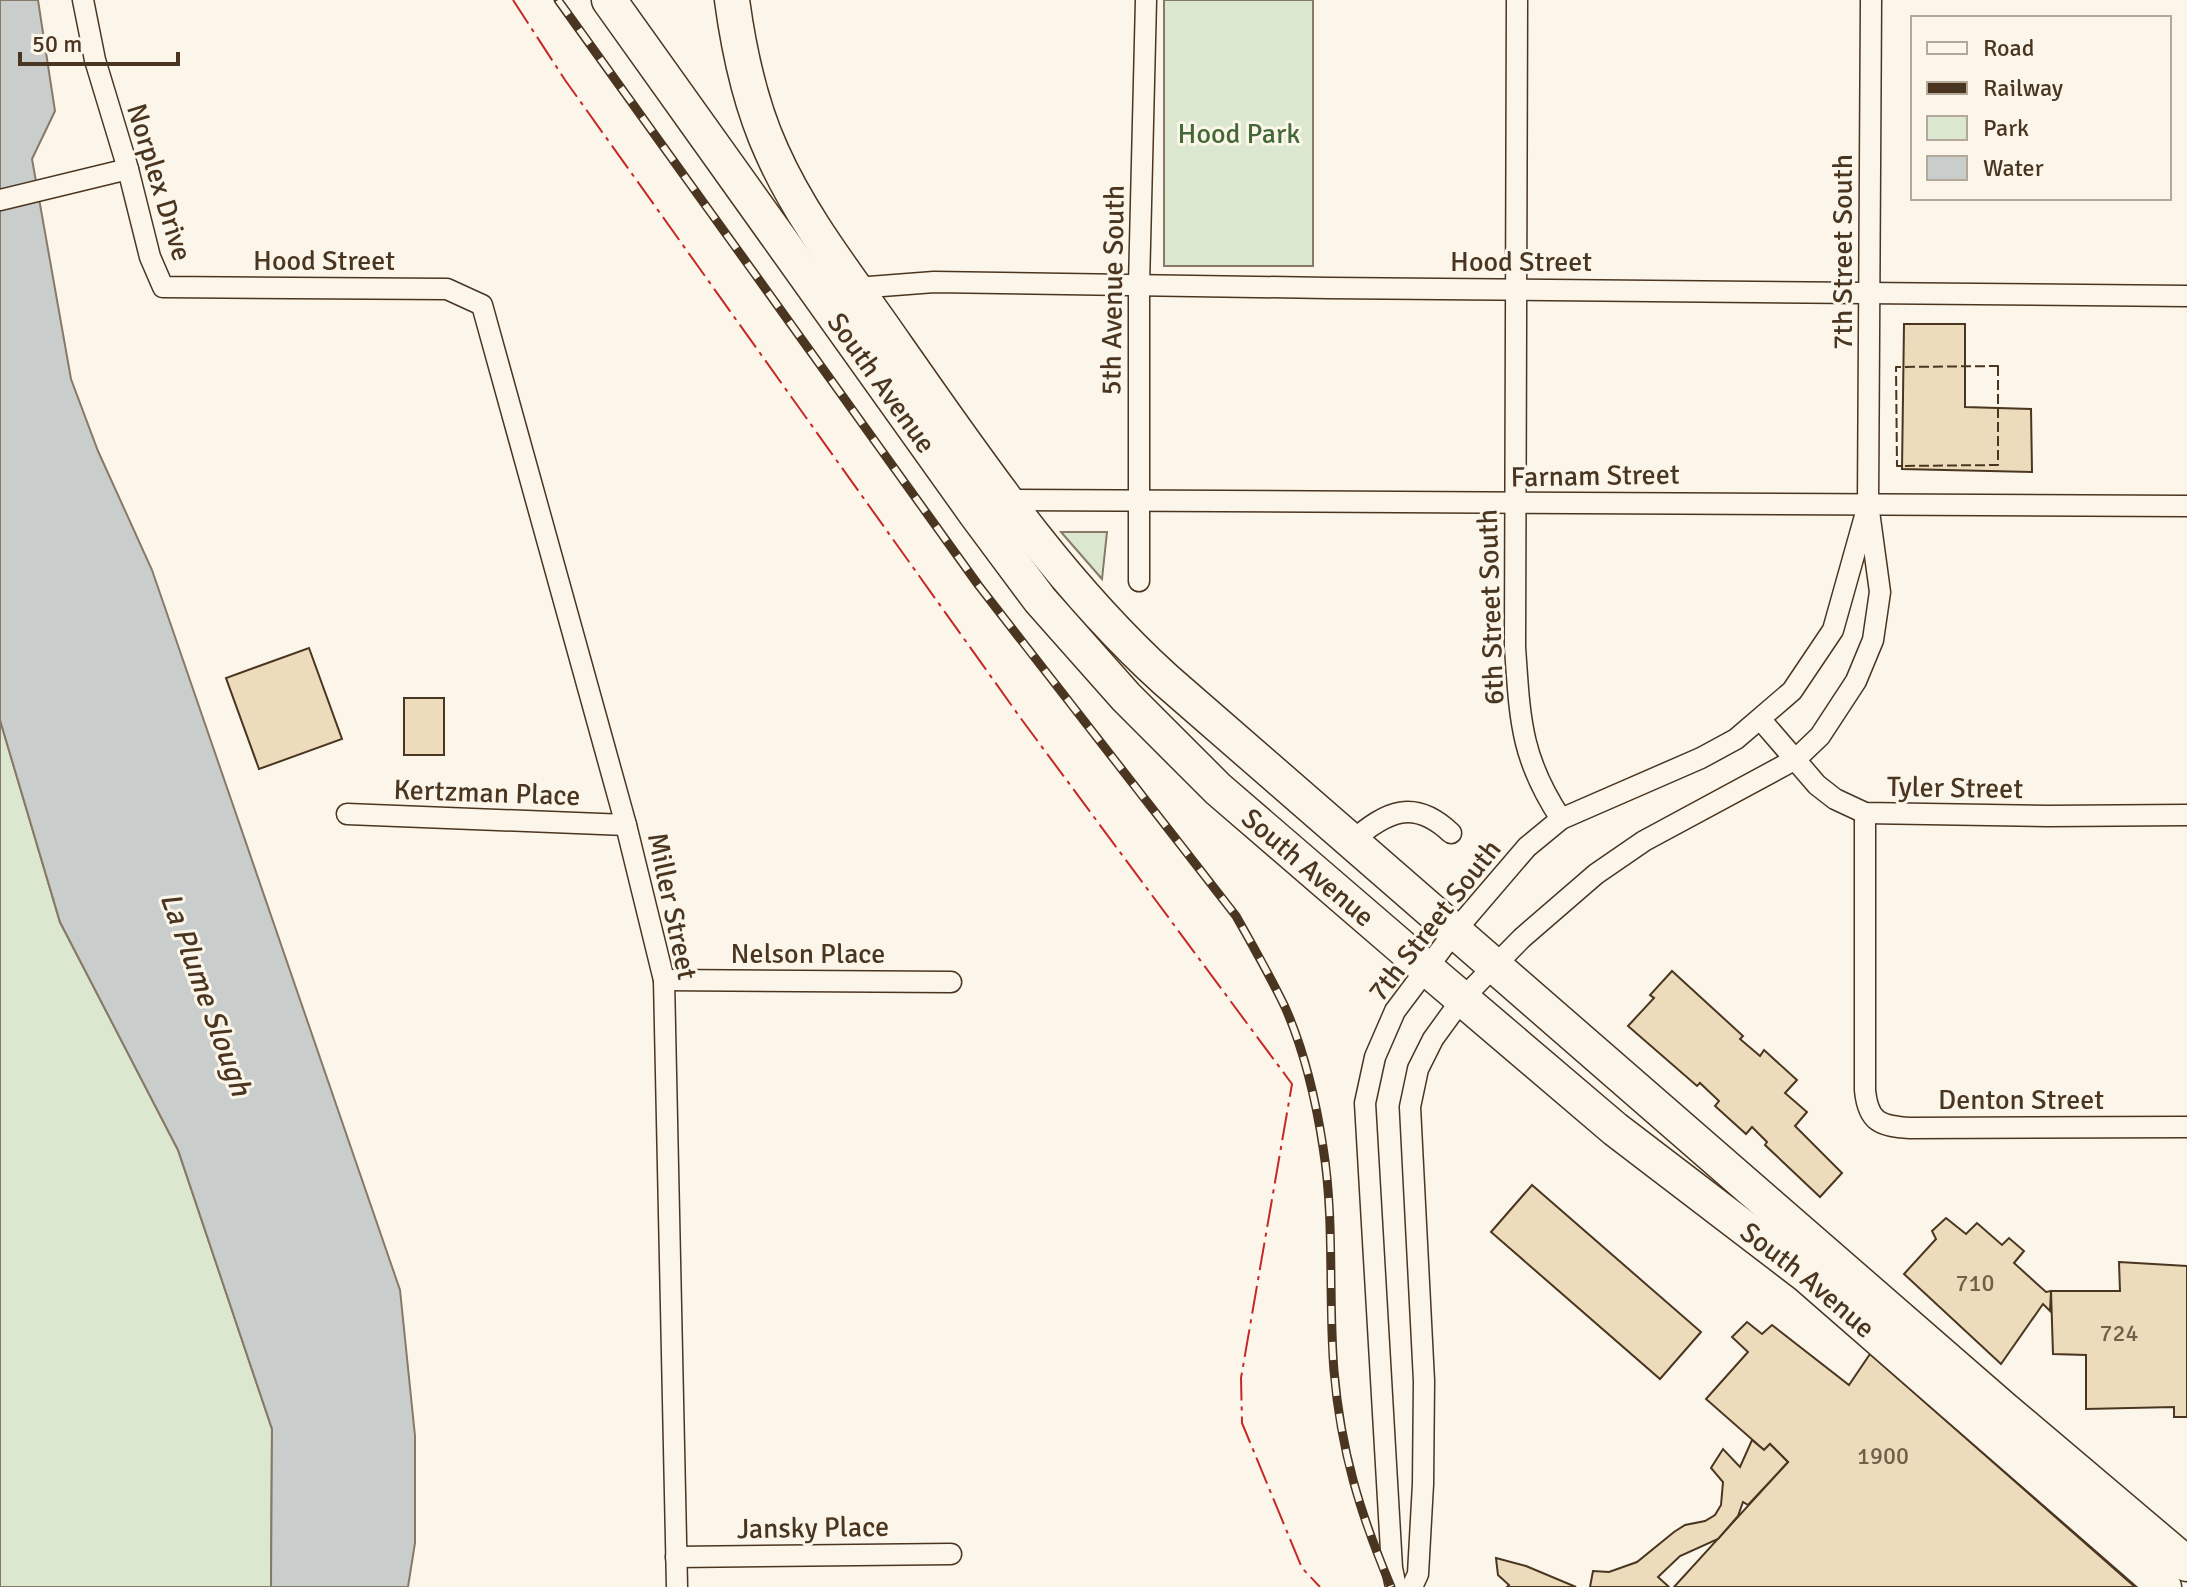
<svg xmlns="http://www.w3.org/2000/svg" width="2187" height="1587" font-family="Signika,sans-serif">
  <rect width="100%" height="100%" fill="#fbf6e9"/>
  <!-- green -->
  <g fill="#dce7d0" stroke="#887966" stroke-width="2">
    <rect x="1164" y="0" width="149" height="266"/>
    <polygon points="1061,532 1107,532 1102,579"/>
    <polygon points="0,720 60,922 178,1150 272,1429 271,1587 0,1587"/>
  </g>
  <!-- water -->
  <polygon fill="#c9cecd" stroke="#887966" stroke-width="2" points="0,0 38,0 55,111 32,159 71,379 98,451 152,570 400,1290 415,1436 415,1543 408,1587 271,1587 272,1429 178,1150 60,922 0,720"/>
  <!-- building -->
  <g fill="#ecdcbc" stroke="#4a3520" stroke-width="2">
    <polygon points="1904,324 1965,324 1965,407 2031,409 2032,472 1902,469"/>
    <polygon points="309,648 342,739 259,769 226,678"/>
    <rect x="404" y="698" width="40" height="57"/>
    <polygon points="1672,971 1743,1036 1740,1039 1760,1056 1764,1050 1797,1080 1785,1093 1807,1112 1795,1126 1842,1173 1820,1197 1765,1145 1767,1142 1752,1127 1746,1134 1715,1106 1719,1101 1700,1083 1697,1086 1628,1026 1654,998 1650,995"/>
    <polygon points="1532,1185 1701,1332 1660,1379 1491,1232"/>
    <polygon points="1946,1218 1966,1234 1977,1223 2002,1245 2009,1238 2024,1251 2014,1263 2046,1292 2051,1291 2050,1311 2043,1304 2001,1364 1904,1274 1936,1239 1932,1231"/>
    <polygon points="2119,1262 2187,1266 2187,1417 2174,1417 2174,1407 2086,1409 2086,1355 2053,1354 2051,1291 2120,1291"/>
    <polygon points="1747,1322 1762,1334 1772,1325 1849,1385 1870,1354 2135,1587 1674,1587 1788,1462 1770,1444 1764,1450 1706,1399 1748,1352 1732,1337"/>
    <polygon points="1752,1440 1764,1450 1770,1444 1788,1462 1748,1505 1743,1502 1738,1516 1718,1539 1680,1556 1658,1577 1669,1587 1590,1587 1593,1571 1609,1572 1637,1562 1674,1532 1685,1525 1705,1521 1715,1515 1721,1505 1723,1482 1711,1468 1723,1449 1740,1467"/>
    <polygon points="1496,1558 1526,1566 1576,1587 1507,1587 1509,1585 1498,1575"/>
  </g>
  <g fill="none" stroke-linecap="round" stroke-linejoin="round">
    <!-- street casing -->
    <g stroke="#4a3520" stroke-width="23">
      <g id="street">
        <polyline points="83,0 95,60 128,169 150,257 163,287 447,289 482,305 626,825 664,980 677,1587"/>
        <path d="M1517,0L1515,647C1520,718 1520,757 1561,819"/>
        <polyline points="0,200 128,169"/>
        <polyline points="856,288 934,282 1328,288 2187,296"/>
        <polyline points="1004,500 2187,506"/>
        <polyline points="1139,581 1139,285 1146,0"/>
        <polyline points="1761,720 1817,785 1835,799 1865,813 2048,816 2187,815"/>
        <path d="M1865,813V1090C1868,1122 1880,1126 1910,1128L2187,1127"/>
        <polyline points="347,814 626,825"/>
        <path d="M1352,841C1387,811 1414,798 1451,833"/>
        <polyline points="664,980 951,982"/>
        <polyline points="676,1557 951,1554"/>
        <polyline points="1396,1587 1392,1568 1365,1103 1375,1057 1395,1011 1455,931 1527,847 1561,819 1701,758 1736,739 1792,691 1833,630 1865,516"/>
        <polyline points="1412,1587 1418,1574 1423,1484 1424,1381 1410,1107 1418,1069 1433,1039 1462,999 1522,938 1596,874 1644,841 1796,759 1820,736 1856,681 1873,640 1880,592 1868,504 1871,0"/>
      </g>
    </g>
    <!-- highway casing -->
    <g stroke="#4a3520" stroke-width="37">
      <g id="highway">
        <path id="s1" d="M609,0L976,514L1040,600L1126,697L1218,789L1406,951L1615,1129L1806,1275L2164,1587"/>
        <path d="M732,0C739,52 750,104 772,152C803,222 853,283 896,346C979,464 1059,583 1166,680L2005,1410L2187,1564"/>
      </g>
    </g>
    <!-- street -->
    <use href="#street" stroke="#fbf6e9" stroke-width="20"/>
    <!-- highway -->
    <use href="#highway" stroke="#fbf6e9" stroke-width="34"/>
    <!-- rail casing -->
    <g stroke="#4a3520" stroke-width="9">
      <path id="rail" d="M558,0L979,586L1236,916C1253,946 1270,976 1285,1007C1304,1050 1316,1101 1323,1147C1335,1221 1328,1297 1334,1371C1341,1452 1360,1513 1391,1587"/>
    </g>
    <!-- rail -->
    <use href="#rail" stroke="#fbf6e9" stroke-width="6" stroke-dasharray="18" stroke-linecap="butt"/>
    <!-- fence -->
    <polygon stroke="#4a3520" stroke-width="2" stroke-dasharray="10 4" stroke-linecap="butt" points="1998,366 1998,465 1897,466 1896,367"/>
    <!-- power -->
    <polyline stroke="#c62828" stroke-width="2" stroke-dasharray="28 6 4 6" stroke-linecap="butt" points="513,0 565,80 1022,720 1292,1084 1241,1378 1242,1423 1302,1568 1320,1587"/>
  </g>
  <g text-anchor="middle" stroke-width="6" stroke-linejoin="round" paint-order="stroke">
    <!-- number labels -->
    <g font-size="24" fill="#725f47">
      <text x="1975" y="1291">710</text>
      <text x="2119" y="1341">724</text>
      <text x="1883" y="1464">1900</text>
    </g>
    <!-- park labels -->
    <g font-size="28" fill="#436837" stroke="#fbf6e9">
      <text x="1239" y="143">Hood Park</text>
    </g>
    <!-- street labels -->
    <g font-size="28" fill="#4a3520" stroke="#fbf6e9">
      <text transform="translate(160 182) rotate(73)" y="10">Norplex Drive</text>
      <text transform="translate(1842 252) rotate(-90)" y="10">7th Street South</text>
      <text x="324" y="270">Hood Street</text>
      <text x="1521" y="271">Hood Street</text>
      <text transform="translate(1112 290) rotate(-89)" y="10">5th Avenue South</text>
      <text dy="10" stroke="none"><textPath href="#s1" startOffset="470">South Avenue</textPath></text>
      <text transform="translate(1595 475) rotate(-1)" y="10">Farnam Street</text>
      <text transform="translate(1490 607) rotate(-92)" y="10">6th Street South</text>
      <text transform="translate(1955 787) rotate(1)" y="10">Tyler Street</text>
      <text transform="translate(487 792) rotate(2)" y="10">Kertzman Place</text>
      <text dy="10" stroke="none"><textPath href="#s1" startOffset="1118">South Avenue</textPath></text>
      <text transform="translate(673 906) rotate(78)" y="10">Miller Street</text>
      <text transform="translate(1434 920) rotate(-52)" y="10">7th Street South</text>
      <text x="808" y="963">Nelson Place</text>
      <text x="2021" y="1109">Denton Street</text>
      <text dy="10" stroke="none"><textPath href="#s1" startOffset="1766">South Avenue</textPath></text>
      <text transform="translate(813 1527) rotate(-1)" y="10">Jansky Place</text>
    </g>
    <!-- water labels -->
    <g font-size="30" font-style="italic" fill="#4a3520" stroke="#fbf6e9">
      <text transform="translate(206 994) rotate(70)" y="10">La Plume Slough</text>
    </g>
  </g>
  <!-- legend -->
  <rect x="1911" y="16" width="260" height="184" fill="#fbf6e9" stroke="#b4a999" stroke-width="2"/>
  <rect x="1927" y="42" width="40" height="12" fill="#fbf6e9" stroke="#b4a999" stroke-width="2"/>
  <text x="1983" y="56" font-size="24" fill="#4a3520">Road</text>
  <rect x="1927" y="82" width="40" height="12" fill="#4a3520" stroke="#b4a999" stroke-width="2"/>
  <text x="1983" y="96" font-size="24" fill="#4a3520">Railway</text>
  <rect x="1927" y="116" width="40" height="24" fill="#dce7d0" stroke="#b4a999" stroke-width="2"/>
  <text x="1983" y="136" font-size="24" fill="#4a3520">Park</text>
  <rect x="1927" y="156" width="40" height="24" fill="#c9cecd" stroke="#b4a999" stroke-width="2"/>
  <text x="1983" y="176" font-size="24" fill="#4a3520">Water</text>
  <!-- scale -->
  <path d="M20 52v12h158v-12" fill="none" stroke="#4a3520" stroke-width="4"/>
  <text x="32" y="52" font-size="24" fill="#4a3520" stroke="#fbf6e9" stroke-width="6" paint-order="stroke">50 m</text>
</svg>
